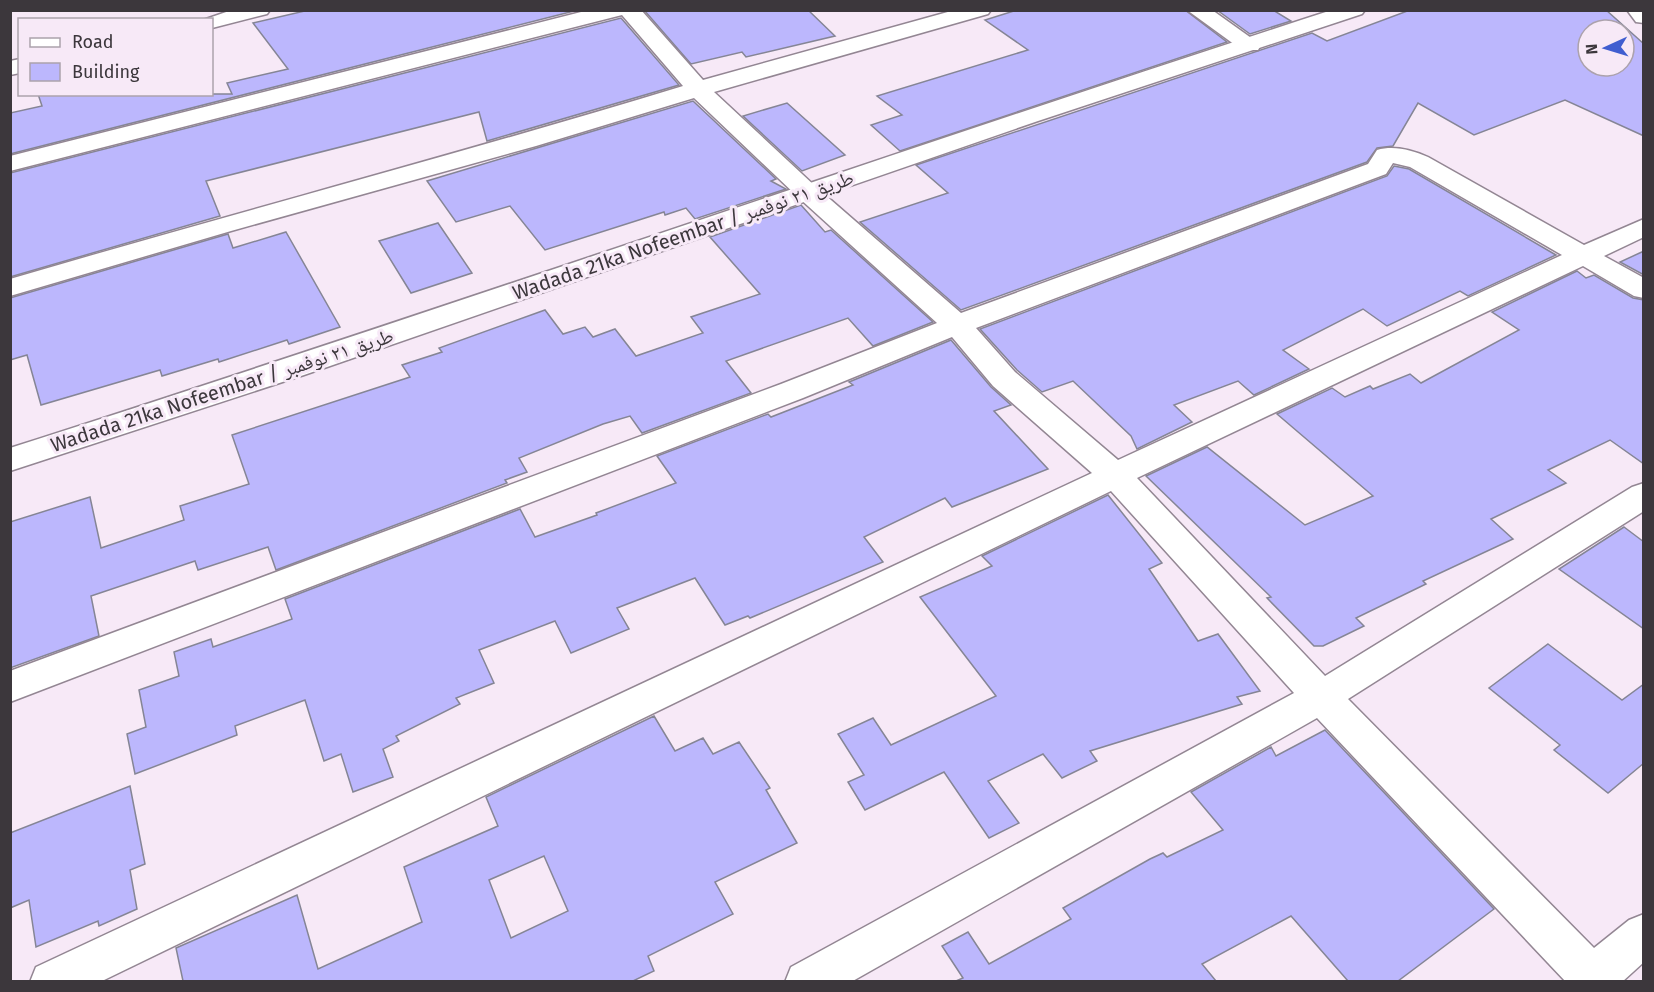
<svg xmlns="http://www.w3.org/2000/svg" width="1654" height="992" font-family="'Fira Sans','Noto Naskh Arabic',sans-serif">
  <rect width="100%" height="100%" fill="#f7e9f7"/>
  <!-- building -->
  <g fill="#bcb7fd" stroke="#858595" stroke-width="1.5" fill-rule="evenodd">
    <polygon points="309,10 578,10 10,154 10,113 42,106 38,94 232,94 227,83 288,69 253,23"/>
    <polygon points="644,10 808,10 835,36 746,57 742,52 691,64"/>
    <polygon points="1017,10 1185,10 1227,42 900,151 871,125 902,115 877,96 1028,50 985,20"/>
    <polygon points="1217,10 1273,10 1291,21 1250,34"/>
    <path d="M1410,10H1606L1644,44V136L1565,100L1474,135L1418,103L1393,146L1377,148L1367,162L961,310L860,222L948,193L916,165L1312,33L1327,41ZM1588,30H1624V66H1588Z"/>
    <polygon points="621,18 679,85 487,141 479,112 206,181 220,216 10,277 10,173"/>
    <polygon points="693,101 776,179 771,181 786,189 695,219 686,208 665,215 664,212 545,250 510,206 456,222 427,181"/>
    <polygon points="787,103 845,155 802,171 743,116"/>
    <polygon points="1394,166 1409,169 1556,255 1468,296 1460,291 1387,326 1363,309 1283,350 1309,369 1254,395 1238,381 1174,405 1192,422 1137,449 1131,436 1073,381 1042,392 1017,370 980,329 1387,176"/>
    <polygon points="801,205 825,232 831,230 933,322 873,346 848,318 726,361 751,393 642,433 630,416 603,424 519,458 527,472 505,480 507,483 276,570 268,547 198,570 195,561 91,596 99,636 10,668 10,522 90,497 101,548 184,520 180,506 249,484 232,435 410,377 402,365 442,352 439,348 545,310 563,334 585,327 593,337 615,329 636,356 703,333 691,317 760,294 710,237"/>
    <polygon points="438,223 472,273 411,293 379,241"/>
    <polygon points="286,232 340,327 289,344 287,340 219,362 218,359 162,376 160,370 41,405 27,355 10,360 10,298 228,234 233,248"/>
    <polygon points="1644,251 1644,275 1620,262"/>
    <polygon points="1577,271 1586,278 1594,275 1633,298 1644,300 1644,464 1610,440 1548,470 1566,483 1491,519 1513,539 1423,581 1426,584 1356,618 1364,626 1323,646 1314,646 1267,598 1271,597 1146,476 1207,447 1305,525 1373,496 1277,414 1332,388 1345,397 1370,386 1373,389 1410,374 1421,383 1519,330 1492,312"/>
    <polygon points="951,340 991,387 1011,405 994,411 1048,469 952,507 945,498 864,537 883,562 750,618 748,616 725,625 695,578 617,608 629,629 571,653 555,621 479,650 494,683 456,698 460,704 396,736 399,741 383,749 393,777 353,792 341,754 324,761 305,700 235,726 237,735 135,774 127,734 146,727 139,690 179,676 174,652 211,639 213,647 292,619 285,599 520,509 535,537 597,515 596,513 676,483 657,456 768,414 771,417 853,385 849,382"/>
    <polygon points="1108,495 1162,563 1149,569 1198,641 1218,634 1260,691 1237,697 1242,704 1090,751 1097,761 1062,778 1043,754 988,781 1019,823 989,838 944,772 865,810 848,782 864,775 838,734 873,718 891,745 996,696 920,597 992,566 982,556"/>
    <polygon points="1624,527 1644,542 1644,629 1559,569"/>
    <polygon points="1548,644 1622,700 1644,684 1644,763 1608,793 1554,750 1560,745 1489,688"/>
    <path d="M654,716L675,751L703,738L713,754L739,742L770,788L766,790L797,843L715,882L733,914L648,956L654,971L633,981H183L176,948L297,895L318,969L422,922L404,867L498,826L486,797ZM544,856L568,911L511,938L489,880Z"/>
    <polygon points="1325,730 1494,909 1398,981 1348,981 1291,916 1202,964 1216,981 956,981 963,978 942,946 968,932 989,964 1071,919 1063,908 1150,859 1163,853 1167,857 1223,830 1191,792 1271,747 1276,756"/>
    <polygon points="130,786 145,864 130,870 137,909 99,926 98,921 36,947 29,900 10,908 10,833"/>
  </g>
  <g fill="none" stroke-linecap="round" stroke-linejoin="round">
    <!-- street casing -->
    <g stroke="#938693" stroke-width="3">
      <g id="street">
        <polygon points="232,10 270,10 267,14 212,28 212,20 203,20"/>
        <path d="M589,10H641L703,80L955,10H991L988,14L714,92L816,187L961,313L1368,164L1377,150C1394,145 1412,150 1428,157L1584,245L1644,219V237L1604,256L1644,278V298L1634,296L1583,266L1137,478L1325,676L1632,487L1644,483V511L1348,699L1594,948L1629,920L1644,914V962L1622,982H1566L1317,718L851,982H785L791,967L1294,693L1111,491L100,982H30L36,967L1092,473L993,386L952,337L803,398L10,702V671L781,384L937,323L798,197L694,98L536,146L231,231L10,296V279C234,213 460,154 683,86L622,15L10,171V156ZM1393,163L1410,167L1562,255L1118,460L1015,372L976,328L1386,174Z"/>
        <polygon points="1187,10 1212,10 1261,45 1258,50 1242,50"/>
        <polygon points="1627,10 1644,10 1644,23 1636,22"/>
        <polygon points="20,59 20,73 10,75 10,61"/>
      </g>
    </g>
    <!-- secondary casing -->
    <g stroke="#938693" stroke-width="3">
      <path id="secondary" d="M1332,10H1365L1362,14L1038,121L304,375L10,471V448C452,307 890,153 1332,10Z"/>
    </g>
    <!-- street -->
    <use href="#street" fill="#fff" fill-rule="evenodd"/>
    <!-- secondary -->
    <use href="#secondary" fill="#fff" fill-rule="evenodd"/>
  </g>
  <g text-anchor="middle" stroke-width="6" stroke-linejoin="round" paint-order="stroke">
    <!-- street labels -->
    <g font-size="20" fill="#3c373c" stroke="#f7e9f7">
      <text transform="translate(683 235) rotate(-19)" y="7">Wadada 21ka Nofeembar / طريق ٢١ نوفمبر</text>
      <text transform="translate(222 390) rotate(-18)" y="7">Wadada 21ka Nofeembar / طريق ٢١ نوفمبر</text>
    </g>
  </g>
  <!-- border -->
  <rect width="1654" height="992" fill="none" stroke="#3c373c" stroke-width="24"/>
  <!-- legend -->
  <rect x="18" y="18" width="195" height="78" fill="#f7e9f7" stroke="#aca2ac" stroke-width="1.5"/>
  <rect x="30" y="38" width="30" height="9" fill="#ffffff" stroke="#aca2ac" stroke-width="1.5"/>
  <text x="72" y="48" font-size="18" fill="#3c373c">Road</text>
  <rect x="30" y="63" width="30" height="18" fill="#bcb7fd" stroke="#aca2ac" stroke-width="1.5"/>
  <text x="72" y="78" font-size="18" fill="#3c373c">Building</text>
  <!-- north arrow -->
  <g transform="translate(1606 48) rotate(266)"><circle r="28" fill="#f7e9f7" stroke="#aca2ac" stroke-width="1.5"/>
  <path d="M0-4.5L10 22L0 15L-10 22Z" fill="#405ed0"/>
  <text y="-9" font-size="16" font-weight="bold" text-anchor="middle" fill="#3c373c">N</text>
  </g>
</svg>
